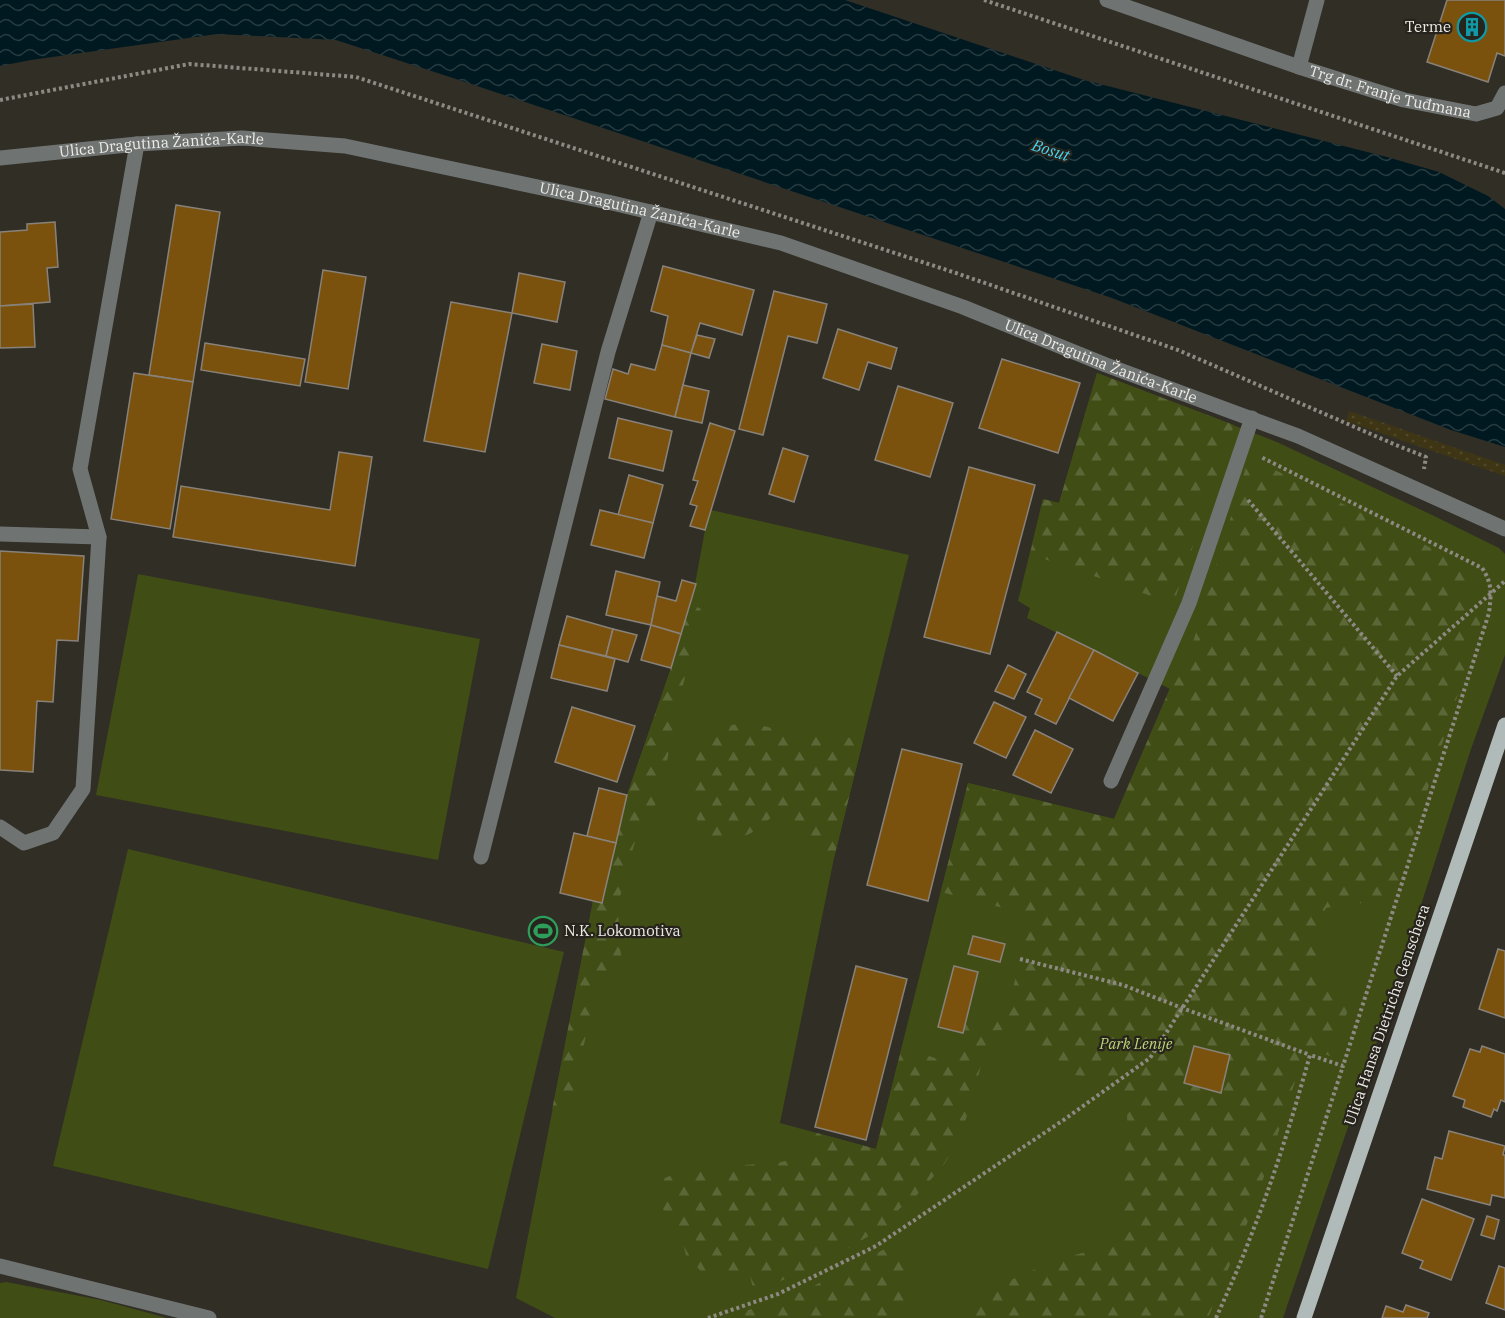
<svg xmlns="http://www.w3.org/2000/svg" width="1505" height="1318" font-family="'IBM Plex Serif',serif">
  <defs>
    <pattern id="forest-firs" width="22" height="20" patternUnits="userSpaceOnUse" patternTransform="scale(1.5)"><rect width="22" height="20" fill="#404d15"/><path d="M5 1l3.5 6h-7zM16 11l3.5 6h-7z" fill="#5c6737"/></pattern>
    <pattern id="sand-dots" width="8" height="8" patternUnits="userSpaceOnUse" patternTransform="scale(1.5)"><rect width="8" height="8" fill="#3e3515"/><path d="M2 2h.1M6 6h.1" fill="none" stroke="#51492c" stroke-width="1.8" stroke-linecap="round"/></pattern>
    <pattern id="water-waves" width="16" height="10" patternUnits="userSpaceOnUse" patternTransform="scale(1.5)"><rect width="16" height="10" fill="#001920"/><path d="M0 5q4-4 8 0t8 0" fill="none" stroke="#263b40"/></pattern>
  </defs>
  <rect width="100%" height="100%" fill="#312e26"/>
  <!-- green -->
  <g fill="#404d15">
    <polygon points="1097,373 1277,442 1432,515 1499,548 1505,554 1505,655 1471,749 1379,1036 1283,1318 555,1318 516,1298 593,901 602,902 627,795 671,668 695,584 705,530 711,510 909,555 834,858 780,1123 876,1149 968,783 1114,819 1170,689 1027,618 1030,608 1018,601 1043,499 1059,503"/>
    <polygon points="138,574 480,639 438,860 96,795"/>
    <polygon points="128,849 564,952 488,1269 53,1166"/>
    <polygon points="6,1282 101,1300 167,1318 0,1318 0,1283"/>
  </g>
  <!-- forest -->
  <g fill="url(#forest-firs)">
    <polygon points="1097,373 1234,425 1172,608 1160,599 1030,554 1043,499 1059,503"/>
    <polygon points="1249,457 1473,569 1478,574 1480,581 1462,598 1482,619 1391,904 1351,903 1326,908 1317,930 1319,959 1327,985 1348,1008 1336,1058 1306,1048 1255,1204 1208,1318 951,1318 992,1288 1059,1259 1106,1247 1119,1230 1119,1195 1128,1130 1126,1104 1122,1093 1089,1077 1074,1075 1048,1060 1029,1040 1002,1030 986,1031 986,1049 961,1136 943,1166 914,1198 899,1209 893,1222 819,1265 754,1292 750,1276 729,1277 706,1276 686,1256 681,1233 663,1209 658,1190 665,1178 687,1168 777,1163 801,1157 817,1133 876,1149 902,1047 941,1060 958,1061 966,1022 982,1020 992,1014 1007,1013 1031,915 941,892 968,783 1114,819 1170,688 1194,639"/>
    <polygon points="690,603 701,609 681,694 659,799 638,833 628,864 619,901 618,935 622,961 610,968 594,999 574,1090 552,1110 593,901 602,902 627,795 671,668"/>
    <polygon points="746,722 798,734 839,739 864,736 834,858 801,827 772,817 751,833 720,847 704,839 687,792 697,755 719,728"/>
    <path d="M900,1241C910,1270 912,1288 910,1318H725L804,1291Z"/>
  </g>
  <!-- sand -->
  <polygon fill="url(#sand-dots)" points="1349,411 1505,465 1505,476 1346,421"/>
  <!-- water -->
  <polygon fill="url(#water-waves)" points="0,0 845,0 1084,80 1387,157 1439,172 1488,196 1505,209 1505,447 1451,430 1112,298 459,80 336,40 217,34 31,60 0,66"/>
  <!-- building -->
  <g fill="#7a520e" stroke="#88827a" stroke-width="1.5">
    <polygon points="1447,0 1505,0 1505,56 1497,53 1488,82 1427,62"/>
    <polygon points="176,205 220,212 193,382 149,375"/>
    <polygon points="55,222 58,267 47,268 50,302 0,306 0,232 27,230 27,224"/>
    <polygon points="663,266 754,290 742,335 700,323 691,353 662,345 668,316 651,311"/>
    <polygon points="323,270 366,277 348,389 305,382"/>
    <polygon points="519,273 565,282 557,322 512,313"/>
    <polygon points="774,291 827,304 817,343 788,336 763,435 739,429"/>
    <polygon points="451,302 512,313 485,452 424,441"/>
    <polygon points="33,304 35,347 0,348 0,306"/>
    <polygon points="838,329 897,348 891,369 868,362 859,390 823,378"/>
    <polygon points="697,335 715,339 709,358 691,353"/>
    <polygon points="205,343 305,359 300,386 201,370"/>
    <polygon points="542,344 577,351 570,390 534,383"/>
    <polygon points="662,345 691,353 675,417 605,399 613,369 628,374 631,364 655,370"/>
    <polygon points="1002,359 1080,383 1058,453 979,428"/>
    <polygon points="134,373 193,382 170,529 111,519"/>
    <polygon points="683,385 709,391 702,423 675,417"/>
    <polygon points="898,386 953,403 930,477 875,460"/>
    <polygon points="618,418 672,431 663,471 609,458"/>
    <polygon points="710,423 735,431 705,530 690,526 697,506 690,504 698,481 693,480"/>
    <polygon points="783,448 808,456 794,502 769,494"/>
    <polygon points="339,452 372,457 355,566 173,537 181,486 330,510"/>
    <polygon points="969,467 1035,485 990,654 924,637"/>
    <polygon points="629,475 663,485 653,523 618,515"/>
    <polygon points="600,510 653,523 644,558 591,545"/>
    <polygon points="0,551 84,556 78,641 57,640 53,702 37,701 33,772 0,770"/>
    <polygon points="616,571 660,582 651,625 606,615"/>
    <polygon points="682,580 696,584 681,634 651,625 657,596 676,601"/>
    <polygon points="567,616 613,629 606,656 559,645"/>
    <polygon points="651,625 681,634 671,668 641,660"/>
    <polygon points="613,629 637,635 628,662 606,656"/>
    <polygon points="1057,632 1094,650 1056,724 1035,714 1042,699 1027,692"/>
    <polygon points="559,645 615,659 607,691 551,678"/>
    <polygon points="1094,650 1138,673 1113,721 1069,698"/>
    <polygon points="1008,665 1026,674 1014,699 995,691"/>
    <polygon points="994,702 1026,717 1006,758 974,743"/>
    <polygon points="572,707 635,726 617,782 555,762"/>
    <polygon points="1035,730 1073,749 1051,793 1013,775"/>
    <polygon points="902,749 962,764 928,901 867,885"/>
    <polygon points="599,788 627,795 616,843 587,836"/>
    <polygon points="574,833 616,843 602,903 560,893"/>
    <polygon points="973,936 1005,944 1000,962 968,954"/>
    <polygon points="1498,949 1505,951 1505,1018 1479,1009"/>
    <polygon points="856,966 907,979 866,1140 815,1127"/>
    <polygon points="954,966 978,972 963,1033 938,1027"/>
    <polygon points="1194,1046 1230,1055 1221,1093 1184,1083"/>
    <polygon points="1482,1046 1505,1054 1505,1102 1501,1100 1497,1111 1494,1109 1491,1117 1463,1107 1465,1100 1453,1096 1470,1049 1480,1052"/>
    <polygon points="1449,1131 1505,1146 1503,1155 1505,1155 1505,1198 1492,1195 1490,1205 1427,1189 1435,1157 1442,1159"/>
    <polygon points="1422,1199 1474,1219 1451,1280 1420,1268 1423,1261 1402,1253"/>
    <polygon points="1487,1216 1499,1220 1494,1239 1481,1235"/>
    <polygon points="1499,1266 1505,1268 1505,1310 1486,1303"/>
    <polygon points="1406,1305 1429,1313 1427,1318 1382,1318 1386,1306 1403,1312"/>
  </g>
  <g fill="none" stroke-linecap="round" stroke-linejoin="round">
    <!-- path -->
    <g stroke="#8c8a83" stroke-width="4" stroke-dasharray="3 3" stroke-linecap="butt">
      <polyline points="984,0 1505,173"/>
      <polyline points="0,100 189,64 356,77 956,273 1178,350 1396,445 1426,457 1424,469"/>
      <polyline points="1248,500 1397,676"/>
      <polyline points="1020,959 1123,985 1182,1008 1310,1055"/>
      <polyline points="708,1318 778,1294 876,1246 1065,1119 1150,1058 1397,676 1505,581"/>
      <path d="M1216,1318C1228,1291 1240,1265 1250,1238C1274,1178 1293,1116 1310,1055L1343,1066L1489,613C1491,595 1493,584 1482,568L1261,457"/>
      <polyline points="1261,1318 1343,1066"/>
    </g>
    <!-- minor -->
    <g stroke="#6f7473" stroke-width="15">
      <polyline points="1107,0 1299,67"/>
      <path id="s1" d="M1317,0L1299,67L1404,100L1476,114L1497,108L1505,93"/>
      <path id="s2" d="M0,158L137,144L242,138L345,146L608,202L781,243L963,307L1106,365L1298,436L1505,529"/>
      <polyline points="0,534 99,537"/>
      <polyline points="1111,781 1189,603 1252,418"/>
      <polyline points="0,827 24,843 53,833 83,789 99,537 80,469 137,144"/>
      <polyline points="481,857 608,352 651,212"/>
      <polyline points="0,1266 209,1318"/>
    </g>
    <!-- major -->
    <polyline stroke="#afbab9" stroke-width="15" points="1304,1318 1505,725"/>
  </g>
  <!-- icons -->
  <defs>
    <g id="building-ring" transform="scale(1.5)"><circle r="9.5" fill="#27241d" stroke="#0f9aa8" stroke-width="1.5"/><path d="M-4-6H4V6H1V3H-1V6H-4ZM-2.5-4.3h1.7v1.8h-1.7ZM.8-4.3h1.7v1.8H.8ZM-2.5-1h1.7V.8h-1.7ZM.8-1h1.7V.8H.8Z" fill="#0f9aa8"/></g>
    <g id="stadium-ring" transform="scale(1.5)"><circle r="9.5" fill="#27241d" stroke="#2e9e5b" stroke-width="1.5"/><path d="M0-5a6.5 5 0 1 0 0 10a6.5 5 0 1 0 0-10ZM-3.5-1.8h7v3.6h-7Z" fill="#2e9e5b"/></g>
  </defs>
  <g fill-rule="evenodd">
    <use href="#building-ring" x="1472" y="27"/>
    <use href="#stadium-ring" x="543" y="931"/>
  </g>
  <g text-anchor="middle" stroke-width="4.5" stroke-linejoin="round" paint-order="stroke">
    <!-- poi labels -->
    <g font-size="15" fill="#edebe6" stroke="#27241d" text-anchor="end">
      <text x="1451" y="32">Terme</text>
      <text x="564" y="936" text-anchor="start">N.K. Lokomotiva</text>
    </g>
    <!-- street labels -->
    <g font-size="15" fill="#edebe6" stroke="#27241d">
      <text dy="5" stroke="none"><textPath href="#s1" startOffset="164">Trg dr. Franje Tuđmana</textPath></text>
      <text dy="5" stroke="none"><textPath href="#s2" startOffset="162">Ulica Dragutina Žanića-Karle</textPath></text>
      <text dy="5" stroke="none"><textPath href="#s2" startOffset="648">Ulica Dragutina Žanića-Karle</textPath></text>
      <text dy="5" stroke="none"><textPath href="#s2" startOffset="1134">Ulica Dragutina Žanića-Karle</textPath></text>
      <text transform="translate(1387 1015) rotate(-71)" y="5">Ulica Hansa Dietricha Genschera</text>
    </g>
    <!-- park labels -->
    <g font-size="15" font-style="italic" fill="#bdd677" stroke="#27241d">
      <text x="1136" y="1049">Park Lenije</text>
    </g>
    <!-- water labels -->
    <g font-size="16" font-style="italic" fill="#49d6f4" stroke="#27241d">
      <text transform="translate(1051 150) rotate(18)" y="6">Bosut</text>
    </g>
  </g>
</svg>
